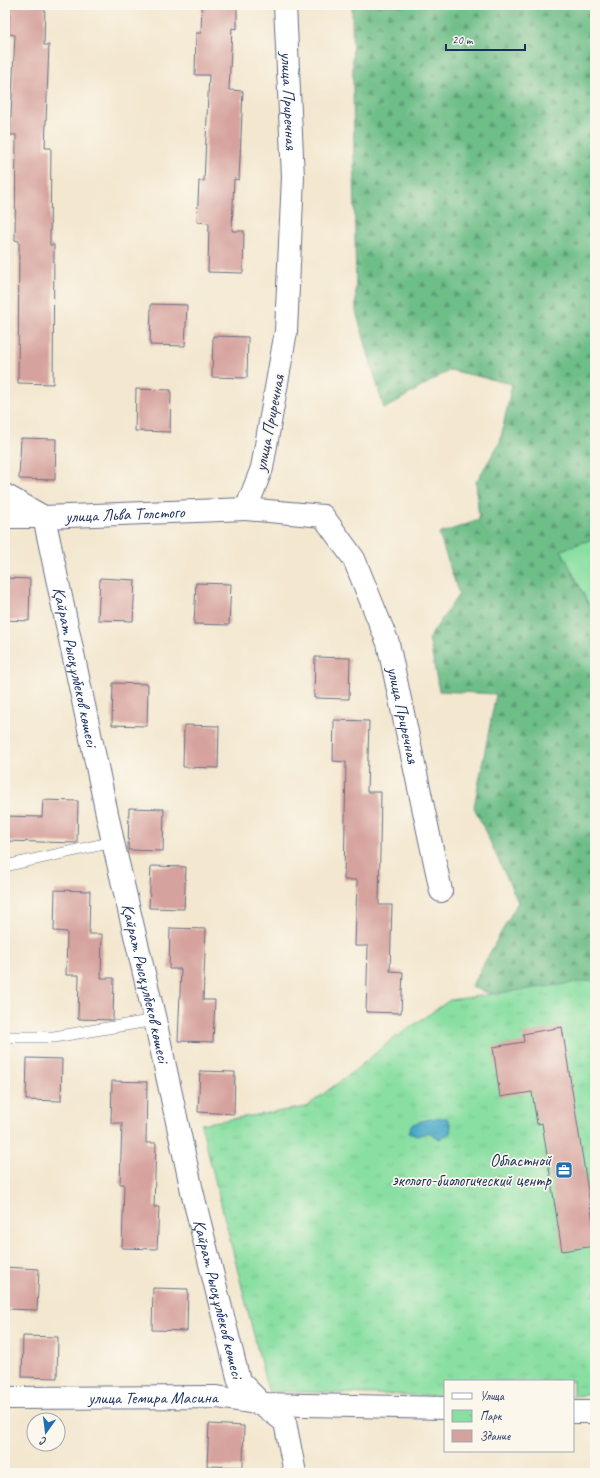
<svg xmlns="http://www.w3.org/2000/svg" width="600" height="1478" font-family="Caveat,sans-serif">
  <defs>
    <pattern id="forest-firs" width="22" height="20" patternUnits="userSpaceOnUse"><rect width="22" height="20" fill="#6ebe88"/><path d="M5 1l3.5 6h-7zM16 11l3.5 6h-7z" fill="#5a9b72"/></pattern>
    <pattern id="park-tufts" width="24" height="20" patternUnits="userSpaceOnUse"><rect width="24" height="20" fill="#89dfa2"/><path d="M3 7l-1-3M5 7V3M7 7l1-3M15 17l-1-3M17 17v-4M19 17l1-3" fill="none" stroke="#76c08e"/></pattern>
    <pattern id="water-ripples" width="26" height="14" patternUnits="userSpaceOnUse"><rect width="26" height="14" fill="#4baaca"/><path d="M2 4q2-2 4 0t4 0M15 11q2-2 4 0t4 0" fill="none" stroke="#3e8ba7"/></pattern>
  </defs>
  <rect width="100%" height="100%" fill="#fbf7ec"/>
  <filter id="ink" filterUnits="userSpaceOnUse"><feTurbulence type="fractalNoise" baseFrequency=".025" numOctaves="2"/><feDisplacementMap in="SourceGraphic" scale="8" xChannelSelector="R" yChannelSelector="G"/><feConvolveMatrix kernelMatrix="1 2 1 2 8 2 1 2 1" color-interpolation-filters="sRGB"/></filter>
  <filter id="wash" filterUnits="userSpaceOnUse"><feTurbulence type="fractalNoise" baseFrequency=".012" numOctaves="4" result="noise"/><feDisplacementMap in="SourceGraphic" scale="16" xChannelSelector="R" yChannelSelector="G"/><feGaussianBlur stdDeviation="0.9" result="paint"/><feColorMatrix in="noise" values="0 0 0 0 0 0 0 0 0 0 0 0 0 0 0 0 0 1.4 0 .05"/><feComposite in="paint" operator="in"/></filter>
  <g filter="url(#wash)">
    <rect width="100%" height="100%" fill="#f3e7cf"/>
    <!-- grass -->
    <polygon fill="#89dfa2" stroke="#528780" points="595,538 595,617 561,550"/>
    <!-- forest -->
    <polygon fill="url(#forest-firs)" stroke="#447673" points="352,5 595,5 595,538 561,550 595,617 595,1040 568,1020 471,987 518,902 474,807 496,694 439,691 429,638 459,594 439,534 479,520 476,482 500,442 512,384 450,370 384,409 356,311"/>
    <!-- park -->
    <polygon fill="url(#park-tufts)" stroke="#528780" points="595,980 595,1394 573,1396 573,1381 445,1381 445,1396 268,1391 201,1124 306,1107 359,1067 386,1044 450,1000"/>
    <!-- water -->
    <polygon fill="url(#water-ripples)" stroke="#336c94" points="436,1118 447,1118 451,1125 450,1133 440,1139 428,1132 417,1136 409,1133 411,1125 421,1121"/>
    <g id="blocks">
      <!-- building -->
      <g fill="#d6a29d">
        <polygon points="10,5 45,5 44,45 49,45 45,148 51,148 50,245 54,245 53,384 18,383 19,241 15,240 16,135 10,135 15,35 9,34"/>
        <polygon points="202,5 237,5 237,29 232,28 229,90 243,91 239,180 234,179 232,231 244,231 243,273 208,272 209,223 197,222 199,181 204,181 209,75 195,75 196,33 201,33"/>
        <polygon points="151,304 187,305 185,346 150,345"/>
        <polygon points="213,336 248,337 247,378 212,377"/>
        <polygon points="136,389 171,390 170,432 135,431"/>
        <polygon points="21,438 56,439 55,480 19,479"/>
        <polygon points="5,578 30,579 29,621 5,620"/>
        <polygon points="100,578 135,580 133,621 98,620"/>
        <polygon points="196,583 231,584 229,625 194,624"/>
        <polygon points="315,657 350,658 349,699 314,698"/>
        <polygon points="113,683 148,684 147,726 112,725"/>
        <polygon points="334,720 369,721 367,792 381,792 379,905 392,905 390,971 403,972 401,1013 366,1012 368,946 355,946 357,880 344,880 346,762 333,761"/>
        <polygon points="184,725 219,726 218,768 183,767"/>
        <polygon points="43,800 78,801 77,843 5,841 5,816 42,817"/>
        <polygon points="129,808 164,809 163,851 128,850"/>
        <polygon points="151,866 186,867 184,909 149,908"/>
        <polygon points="55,890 90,891 89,934 102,934 101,978 114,978 113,1020 78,1019 79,975 66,975 67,932 54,931"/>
        <polygon points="170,928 206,929 203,1000 215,1000 213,1042 178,1041 181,969 169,969"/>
        <polygon points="562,1027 595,1235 595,1246 562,1251 542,1123 537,1124 532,1092 500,1097 493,1047 524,1042 523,1034"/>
        <polygon points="27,1058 62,1059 61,1101 26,1100"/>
        <polygon points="200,1071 235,1072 234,1114 198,1112"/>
        <polygon points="112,1081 147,1082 146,1143 156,1143 154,1207 159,1207 157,1249 122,1248 124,1184 120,1184 122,1123 111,1123"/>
        <polygon points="5,1267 39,1269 37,1310 5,1309"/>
        <polygon points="153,1288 188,1289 187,1331 152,1330"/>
        <polygon points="23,1336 58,1337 57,1378 22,1377"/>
        <polygon points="209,1424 244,1426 243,1467 207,1466"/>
      </g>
    </g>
  </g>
  <g filter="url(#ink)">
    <use href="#blocks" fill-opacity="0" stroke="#676f86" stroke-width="1"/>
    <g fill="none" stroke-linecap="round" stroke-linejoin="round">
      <!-- service casing -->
      <g stroke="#676f86" stroke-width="12">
        <g id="service">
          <polyline points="5,866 113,842"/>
          <polyline points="5,1037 54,1037 155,1020"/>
        </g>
      </g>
      <!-- minor casing -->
      <g stroke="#676f86" stroke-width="24">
        <g id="minor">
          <path id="s1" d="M285,5L293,177L286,331L262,468L246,509L323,516L354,559L388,643L441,891"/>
          <path id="s2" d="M5,495L44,517L113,842L155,1020L192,1191L239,1381L262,1404L285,1422L295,1473"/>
          <path id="s3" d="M5,517H44L246,509"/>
          <path id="s4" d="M5,1398L217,1397L262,1404L445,1408"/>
          <polyline points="573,1412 595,1412"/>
        </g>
      </g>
      <!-- service -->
      <use href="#service" stroke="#fff" stroke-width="11"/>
      <!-- minor -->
      <use href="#minor" stroke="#fff" stroke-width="22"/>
    </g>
  </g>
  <!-- icons -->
  <defs>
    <g id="office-square" transform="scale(0.9)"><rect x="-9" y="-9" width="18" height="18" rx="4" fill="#1f6fb2" stroke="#fbf7ec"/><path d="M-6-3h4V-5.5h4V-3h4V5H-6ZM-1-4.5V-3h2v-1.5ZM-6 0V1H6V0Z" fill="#fff"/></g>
  </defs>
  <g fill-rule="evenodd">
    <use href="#office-square" x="564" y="1170"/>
  </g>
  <g text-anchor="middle" stroke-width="3.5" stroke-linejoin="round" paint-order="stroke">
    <!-- street labels -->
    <g font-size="17" fill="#1b2f5e" stroke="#fbf7ec">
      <text dy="6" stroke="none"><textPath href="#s1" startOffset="96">улица Приречная</textPath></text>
      <text transform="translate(269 423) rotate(-79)" y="6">улица Приречная</text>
      <text dy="6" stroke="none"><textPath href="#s3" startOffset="120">улица Льва Толстого</textPath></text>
      <text dy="6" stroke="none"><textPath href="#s2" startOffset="198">Қайрат Рысқұлбеков көшесі</textPath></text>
      <text dy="6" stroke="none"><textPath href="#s1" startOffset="804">улица Приречная</textPath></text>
      <text dy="6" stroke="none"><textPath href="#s2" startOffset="522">Қайрат Рысқұлбеков көшесі</textPath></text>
      <text dy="6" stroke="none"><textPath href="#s2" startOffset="846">Қайрат Рысқұлбеков көшесі</textPath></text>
      <text dy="6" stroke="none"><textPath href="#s4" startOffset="148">улица Темира Масина</textPath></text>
    </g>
    <!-- poi labels -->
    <g font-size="17" fill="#1b2f5e" stroke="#fbf7ec" text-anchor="end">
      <text x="551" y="1166">Областной<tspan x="551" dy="20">эколого-биологический центр</tspan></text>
    </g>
  </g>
  <!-- margin -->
  <rect width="600" height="1478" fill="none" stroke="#fbf7ec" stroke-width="20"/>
  <!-- legend -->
  <rect x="444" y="1380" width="130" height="72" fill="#fbf7ec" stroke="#a1a7b3"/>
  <rect x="452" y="1393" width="20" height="6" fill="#ffffff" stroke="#a1a7b3"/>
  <text x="480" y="1400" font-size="12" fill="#1b2f5e">Улица</text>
  <rect x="452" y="1410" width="20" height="12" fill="url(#park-tufts)" stroke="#a1a7b3"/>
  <text x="480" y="1420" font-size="12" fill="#1b2f5e">Парк</text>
  <rect x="452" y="1430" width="20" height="12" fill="#d6a29d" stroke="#a1a7b3"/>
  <text x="480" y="1440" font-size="12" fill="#1b2f5e">Здание</text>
  <!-- north arrow -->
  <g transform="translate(46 1432) rotate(194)"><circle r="19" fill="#fbf7ec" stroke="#a1a7b3"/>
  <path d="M0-3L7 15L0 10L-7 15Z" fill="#1f6fb2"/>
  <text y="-6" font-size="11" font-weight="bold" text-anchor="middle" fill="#1b2f5e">С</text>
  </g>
  <!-- scale -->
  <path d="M446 44v6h79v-6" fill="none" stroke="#1b2f5e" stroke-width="2"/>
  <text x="452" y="44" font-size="12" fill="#1b2f5e" stroke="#fbf7ec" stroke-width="3" paint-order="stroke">20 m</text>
</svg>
